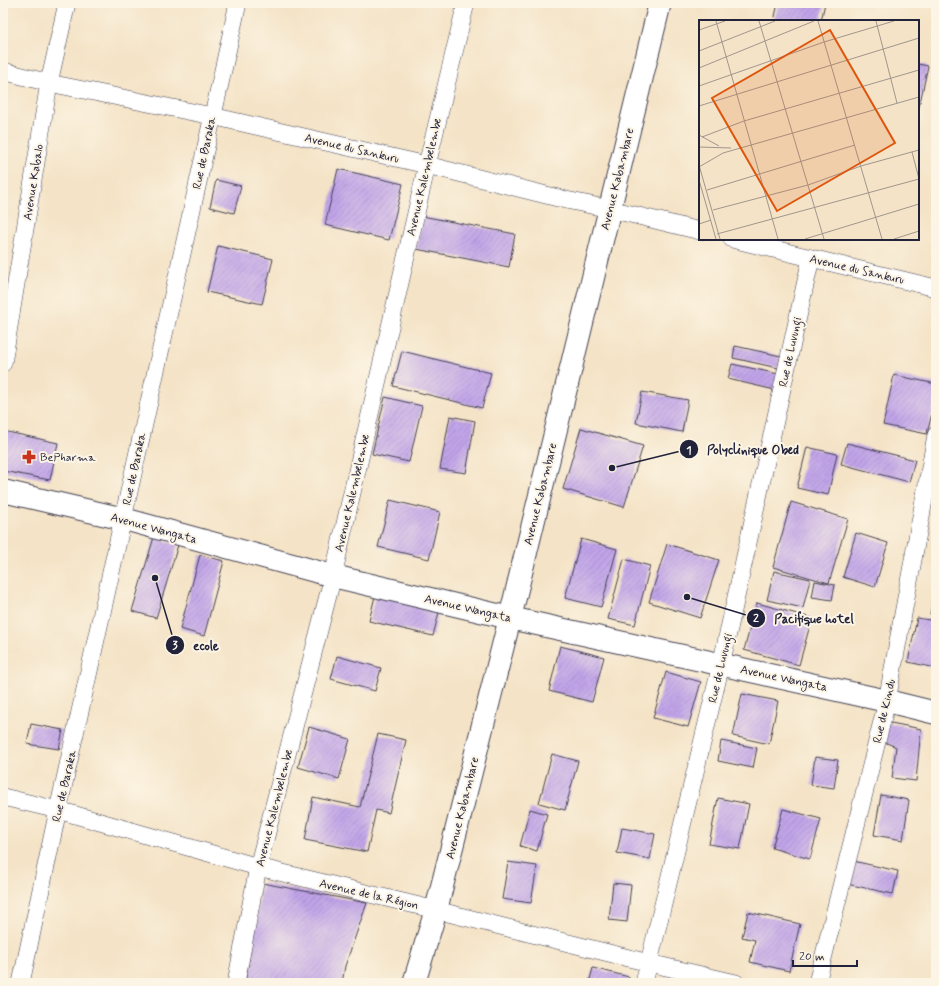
<svg xmlns="http://www.w3.org/2000/svg" width="939" height="986" font-family="Mynerve,sans-serif">
  <defs>
    <pattern id="building-hatch" width="6" height="6" patternUnits="userSpaceOnUse"><rect width="6" height="6" fill="#c1a4e9"/><path d="M-1 1l2-2M0 6l6-6M5 7l2-2" fill="none" stroke="#9c85be"/></pattern>
  </defs>
  <rect width="100%" height="100%" fill="#fcf5e5"/>
  <filter id="ink" filterUnits="userSpaceOnUse"><feTurbulence type="fractalNoise" baseFrequency=".025" numOctaves="2"/><feDisplacementMap in="SourceGraphic" scale="8" xChannelSelector="R" yChannelSelector="G"/><feConvolveMatrix kernelMatrix="1 2 1 2 8 2 1 2 1" color-interpolation-filters="sRGB"/></filter>
  <filter id="wash" filterUnits="userSpaceOnUse"><feTurbulence type="fractalNoise" baseFrequency=".012" numOctaves="4" result="noise"/><feDisplacementMap in="SourceGraphic" scale="16" xChannelSelector="R" yChannelSelector="G"/><feGaussianBlur stdDeviation="0.9" result="paint"/><feColorMatrix in="noise" values="0 0 0 0 0 0 0 0 0 0 0 0 0 0 0 0 0 1.4 0 .05"/><feComposite in="paint" operator="in"/></filter>
  <g filter="url(#wash)">
    <rect width="100%" height="100%" fill="#f4e3c6"/>
    <g id="blocks">
      <!-- building -->
      <g fill="url(#building-hatch)">
        <polygon points="778,3 825,3 821,21 774,21"/>
        <polygon points="918,64 928,66 919,107 918,107"/>
        <polygon points="338,169 403,184 389,240 325,225"/>
        <polygon points="216,180 241,186 234,213 210,207"/>
        <polygon points="422,216 515,234 509,267 416,249"/>
        <polygon points="218,246 273,259 262,304 207,292"/>
        <polygon points="735,346 781,356 778,368 733,358"/>
        <polygon points="402,351 491,373 482,408 393,386"/>
        <polygon points="732,364 778,374 775,390 728,379"/>
        <polygon points="894,375 936,384 936,396 927,434 883,425"/>
        <polygon points="642,392 688,400 682,432 636,423"/>
        <polygon points="385,397 422,406 409,462 372,454"/>
        <polygon points="450,416 475,421 466,473 440,469"/>
        <polygon points="581,428 643,446 624,507 563,489"/>
        <polygon points="3,431 58,443 50,480 3,471"/>
        <polygon points="847,443 915,460 909,482 841,464"/>
        <polygon points="807,447 837,454 828,495 797,488"/>
        <polygon points="390,500 440,512 429,559 378,547"/>
        <polygon points="791,502 848,519 829,583 773,567"/>
        <polygon points="856,533 888,543 875,587 843,577"/>
        <polygon points="154,537 178,545 156,618 132,611"/>
        <polygon points="581,539 617,549 601,607 565,598"/>
        <polygon points="667,544 719,560 700,618 649,602"/>
        <polygon points="200,555 224,561 204,636 180,629"/>
        <polygon points="624,559 650,566 635,625 608,619"/>
        <polygon points="774,571 810,579 803,608 767,600"/>
        <polygon points="815,581 835,585 832,600 812,597"/>
        <polygon points="935,590 936,590 936,615 930,614"/>
        <polygon points="376,592 440,608 433,636 369,621"/>
        <polygon points="757,603 812,618 799,665 744,650"/>
        <polygon points="917,618 936,621 936,668 908,662"/>
        <polygon points="560,646 604,657 592,702 549,691"/>
        <polygon points="337,656 381,668 375,691 331,679"/>
        <polygon points="666,672 701,682 688,727 653,718"/>
        <polygon points="742,694 778,701 769,744 733,736"/>
        <polygon points="886,722 921,729 916,781 892,778 896,747 880,740"/>
        <polygon points="31,724 63,730 59,749 27,744"/>
        <polygon points="309,727 350,739 339,779 298,767"/>
        <polygon points="378,734 406,740 389,813 376,810 367,852 305,840 313,797 360,807"/>
        <polygon points="721,741 757,748 753,768 718,761"/>
        <polygon points="552,754 578,761 565,810 539,803"/>
        <polygon points="815,757 838,760 834,788 811,785"/>
        <polygon points="881,795 909,800 903,840 874,835"/>
        <polygon points="718,798 749,804 740,849 709,844"/>
        <polygon points="530,809 547,814 537,851 520,846"/>
        <polygon points="783,809 821,819 810,859 772,848"/>
        <polygon points="622,828 655,834 650,859 617,853"/>
        <polygon points="853,861 898,871 893,894 847,884"/>
        <polygon points="508,862 537,866 531,903 502,899"/>
        <polygon points="262,883 367,903 345,966 342,983 245,983"/>
        <polygon points="613,883 631,885 627,922 609,920"/>
        <polygon points="748,912 800,924 789,971 750,962 755,940 742,937"/>
        <polygon points="593,968 629,977 627,983 589,983"/>
      </g>
    </g>
  </g>
  <g filter="url(#ink)">
    <use href="#blocks" fill-opacity="0" stroke="#423f50" stroke-width="1"/>
    <g fill="none" stroke-linecap="round" stroke-linejoin="round">
      <!-- street casing -->
      <g stroke="#423f50" stroke-width="18">
        <g id="street">
          <polyline points="3,71 49,83 212,116 427,165 566,200 610,209 700,231"/>
          <polyline points="732,239 936,288"/>
          <polyline points="3,363 49,83 67,3"/>
          <polyline points="3,797 58,810 258,867 436,910 649,963 736,983"/>
          <polyline points="21,983 58,810 238,3"/>
          <polyline points="236,983 258,867 333,576 427,165 466,3"/>
          <polyline points="644,983 721,665 811,258"/>
          <polyline points="817,983 887,701 936,435"/>
        </g>
      </g>
      <!-- secondary casing -->
      <g stroke="#423f50" stroke-width="24">
        <g id="secondary">
          <polyline points="3,491 124,519 333,576 510,618 887,701 936,713"/>
          <polyline points="414,983 436,910 510,618 660,3"/>
        </g>
      </g>
      <!-- street -->
      <use href="#street" stroke="#fff" stroke-width="17"/>
      <!-- secondary -->
      <use href="#secondary" stroke="#fff" stroke-width="22"/>
    </g>
  </g>
  <!-- icons -->
  <defs>
    <g id="pharmacy-bare" transform="scale(1.08)"><path d="M-2-6h4v4h4v4h-4v4h-4v-4h-4v-4h4Z" fill="#c8321e" stroke="#fcf5e5" stroke-width="2.5" paint-order="stroke"/></g>
  </defs>
  <g fill-rule="evenodd">
    <use href="#pharmacy-bare" x="29" y="457"/>
  </g>
  <g text-anchor="middle" stroke-width="4" stroke-linejoin="round" paint-order="stroke">
    <!-- street labels -->
    <g font-size="12" fill="#22223b" stroke="#fcf5e5">
      <text transform="translate(352 148) rotate(13)" y="4">Avenue du Sankuru</text>
      <text transform="translate(204 153) rotate(-78)" y="4">Rue de Baraka</text>
      <text transform="translate(424 177) rotate(-77)" y="4">Avenue Kalembelembe</text>
      <text transform="translate(617 179) rotate(-76)" y="4">Avenue Kabambare</text>
      <text transform="translate(33 182) rotate(-81)" y="4">Avenue Kabalo</text>
      <text transform="translate(857 269) rotate(13)" y="4">Avenue du Sankuru</text>
      <text transform="translate(790 352) rotate(-78)" y="4">Rue de Luvungi</text>
      <text transform="translate(134 469) rotate(-78)" y="4">Rue de Baraka</text>
      <text transform="translate(352 493) rotate(-77)" y="4">Avenue Kalembelembe</text>
      <text transform="translate(540 494) rotate(-76)" y="4">Avenue Kabambare</text>
      <text transform="translate(154 528) rotate(15)" y="4">Avenue Wangata</text>
      <text transform="translate(468 608) rotate(13)" y="4">Avenue Wangata</text>
      <text transform="translate(720 668) rotate(-77)" y="4">Rue de Luvungi</text>
      <text transform="translate(784 678) rotate(12)" y="4">Avenue Wangata</text>
      <text transform="translate(884 711) rotate(-77)" y="4">Rue de Kindu</text>
      <text transform="translate(64 786) rotate(-77)" y="4">Rue de Baraka</text>
      <text transform="translate(274 808) rotate(-76)" y="4">Avenue Kalembelembe</text>
      <text transform="translate(462 808) rotate(-76)" y="4">Avenue Kabambare</text>
      <text transform="translate(369 894) rotate(13)" y="4">Avenue de la Région</text>
    </g>
    <!-- poi labels -->
    <g font-size="12" fill="#22223b" stroke="#fcf5e5" text-anchor="start">
      <text x="40" y="461">BePharma</text>
    </g>
  </g>
  <!-- overview -->
  <g transform="translate(699 20)">
    <rect width="220" height="220" fill="#f4e3c6"/>
    <path fill="none" stroke="#a0968e" stroke-width="1" d="M17,1L79,219M60,1L125,219M119,1L183,219M177,1L198,83M0,10L26,1M0,31L76,1M0,48L115,1M0,66L125,22L195,1M0,86L220,18M0,115L20,126M3,117L45,101L220,50M0,127L32,128M213,132L220,159M0,145L21,219M0,147L24,133L220,77M0,160L17,219M8,170L156,125M14,190L109,165L162,146L220,130M0,204L12,200M18,214L220,159M106,219L220,184M195,219L220,211"/>
    <path fill="#de560e" fill-opacity="0.15" stroke="#de560e" stroke-width="2" d="M131,10L196,123L78,191L13,78Z"/>
    <rect width="220" height="220" fill="none" stroke="#22223b" stroke-width="2"/>
  </g>
  <!-- callouts -->
  <path fill="none" stroke="#22223b" stroke-width="1.5" d="M612 468L689 449M687 597L756 618M155 578L175 645"/>
  <g fill="#22223b" stroke="#fcf5e5" stroke-width="1.5">
    <circle cx="612" cy="468" r="4"/>
    <circle cx="687" cy="597" r="4"/>
    <circle cx="155" cy="578" r="4"/>
    <circle cx="689" cy="449" r="10"/>
    <circle cx="756" cy="618" r="10"/>
    <circle cx="175" cy="645" r="10"/>
  </g>
  <g font-size="12" text-anchor="middle" font-weight="bold" fill="#fff">
    <text x="689" y="454">1</text>
    <text x="756" y="622">2</text>
    <text x="175" y="649">3</text>
  </g>
  <g font-size="13" text-anchor="middle" font-weight="bold" fill="#22223b" stroke="#fcf5e5" stroke-width="4" stroke-linejoin="round" paint-order="stroke">
    <text x="753" y="454">Polyclinique Obed</text>
    <text x="814" y="623">Pacifique hotel</text>
    <text x="206" y="650">ecole</text>
  </g>
  <!-- margin -->
  <rect width="939" height="986" fill="none" stroke="#fcf5e5" stroke-width="16"/>
  <!-- scale -->
  <path d="M793 960v6h64v-6" fill="none" stroke="#22223b" stroke-width="2"/>
  <text x="799" y="960" font-size="12" fill="#22223b" stroke="#fcf5e5" stroke-width="3" paint-order="stroke">20 m</text>
</svg>
